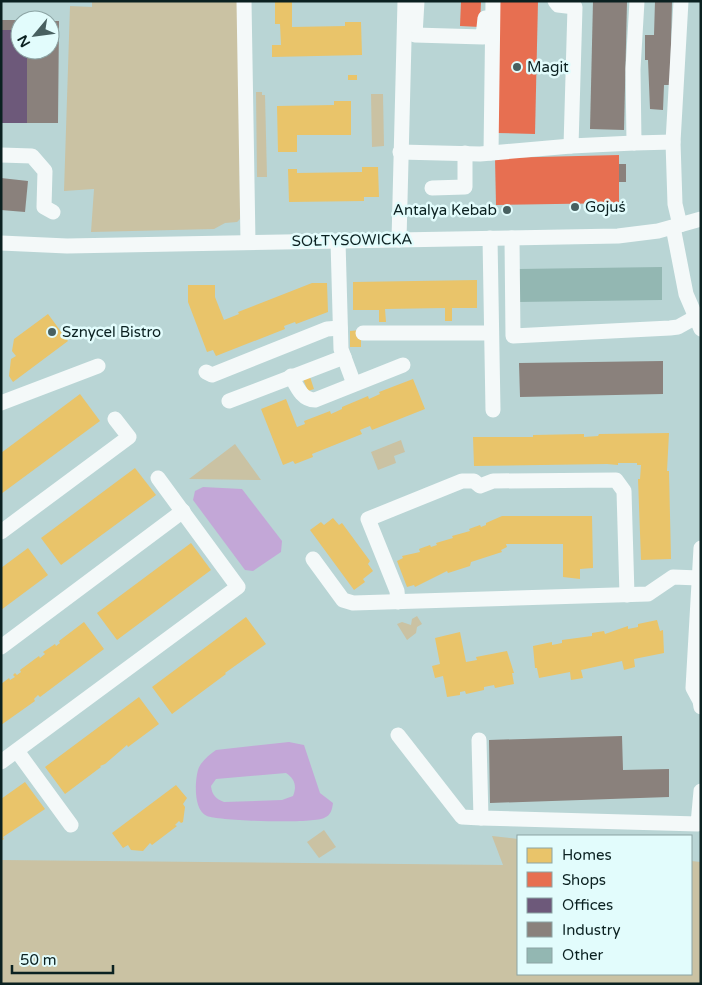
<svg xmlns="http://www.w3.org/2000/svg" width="702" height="985" font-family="'Varela Round',sans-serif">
  <rect width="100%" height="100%" fill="#b9d5d5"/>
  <!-- green -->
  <g fill="#cac2a3">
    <polygon points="92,1 239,1 240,219 237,222 225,223 214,229 91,232 94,189 64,191 70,6 92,7"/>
    <polygon points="256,92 262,92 262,95 265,95 267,177 257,177"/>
    <polygon points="371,94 383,94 384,146 372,147"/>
    <polygon points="401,440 405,452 394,456 396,463 378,470 371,452"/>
    <polygon points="235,444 261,480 189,479"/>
    <polygon points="417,616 422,624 417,627 416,633 407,640 397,624 402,622 411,625 412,619"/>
    <polygon points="324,830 336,847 319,858 307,842"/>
    <polygon points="492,836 518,839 518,974 691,974 691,861 701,862 701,984 1,984 1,860 503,865"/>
  </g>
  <!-- water -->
  <g fill="#c3a7d7" fill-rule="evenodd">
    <polygon points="203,487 242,489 282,541 281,552 253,571 245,570 193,500 195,491"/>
    <path d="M289,742L304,745L320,793L333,803C332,810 331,815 324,818C312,824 219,821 207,816C193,810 195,781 198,770C201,761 209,755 216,750ZM286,773C295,779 297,786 293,796L282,800L224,802C216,799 212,795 211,786L216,779Z"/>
  </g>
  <!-- homes -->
  <g fill="#e9c46a">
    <polygon points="275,1 292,1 292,27 345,26 345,22 361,22 362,55 272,57 272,45 281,45 280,24 275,24"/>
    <rect x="348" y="75" width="9" height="5"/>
    <polygon points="334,101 351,101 351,135 297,135 297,152 278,152 277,106 334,105"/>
    <polygon points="362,167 378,167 379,197 364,197 364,201 289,202 288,169 297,169 297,173 362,172"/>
    <polygon points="477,280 477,308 452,308 452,321 445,321 445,308 385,309 386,322 379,322 379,310 353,310 353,282"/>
    <polygon points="312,283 327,283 328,312 296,324 295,322 284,326 285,329 216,356 213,350 207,352 188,302 188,285 215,285 215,297 224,320 239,314 238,312"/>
    <polygon points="48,314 68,341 13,382 9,376 11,359 16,356 12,351 14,339"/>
    <polygon points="361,330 361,347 350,347 350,331"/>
    <polygon points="310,377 314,389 308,391 303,379"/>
    <polygon points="413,379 425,409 372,430 370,426 360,430 362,434 312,454 313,457 295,464 293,461 283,465 261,409 286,399 297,427 305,424 304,421 330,411 331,414 342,409 342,407 368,396 369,399 380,394 379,392"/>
    <polygon points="80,394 100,421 1,494 1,453"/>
    <polygon points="669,433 667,471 669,471 671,559 641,560 638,479 640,479 641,465 637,465 637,463 618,463 618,465 607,464 474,466 473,437 533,437 533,435 584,434 584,437 598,436 599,434"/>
    <polygon points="135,468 156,495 61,565 41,538"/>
    <polygon points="502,516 592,516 593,568 580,569 580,579 563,577 563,544 506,544 507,547 501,550 502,552 471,562 470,566 448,573 447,571 415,587 414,585 407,587 397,561 403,558 402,556 420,552 419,549 430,545 431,547 437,545 436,543 453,538 452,536 470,531 469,529 480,525 481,527 486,525 486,523"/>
    <polygon points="333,518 339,525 342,523 370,561 368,564 373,571 363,579 365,582 354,590 310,530 321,522 324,525"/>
    <polygon points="191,543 211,570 117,640 97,613"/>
    <polygon points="28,548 48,575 1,610 1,568"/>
    <polygon points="246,617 266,644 225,673 226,674 172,714 152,687"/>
    <polygon points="657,620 660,631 663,630 664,653 634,659 635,667 624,670 622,661 581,670 583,678 571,680 570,672 539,678 537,668 535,668 533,646 552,642 552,645 562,643 562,640 592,636 592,633 604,631 605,634 628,626 628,629 638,627 638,624"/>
    <polygon points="84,622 104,649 40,697 38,695 34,699 35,701 1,725 1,684 9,678 10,680 15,677 13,675 15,673 17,675 21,672 20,670 39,656 40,658 45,654 43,652 55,644 56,646 60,643 59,641"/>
    <polygon points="460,632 466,662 477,660 476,657 507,651 514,673 512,673 514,684 495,688 494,685 484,687 484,690 466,694 465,691 460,692 460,695 447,697 443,676 435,678 432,666 440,664 435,638"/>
    <polygon points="139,697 159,724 128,747 127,745 105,764 100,766 101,767 65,794 45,767"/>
    <polygon points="25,782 45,809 3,837 4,839 1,841 1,799"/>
    <polygon points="176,785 187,798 183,804 185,807 183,822 181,823 179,821 175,825 177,826 152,845 150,843 143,851 131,850 128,845 123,848 112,833"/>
  </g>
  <!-- shops -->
  <g fill="#e76f51">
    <polygon points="461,1 481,1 480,27 460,26"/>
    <polygon points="500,1 538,1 535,134 497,133"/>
    <polygon points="619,155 619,203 496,205 495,158"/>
  </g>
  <!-- offices -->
  <polygon fill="#6d597a" points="1,30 20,30 20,50 27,50 27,123 1,123"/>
  <!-- industry -->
  <g fill="#8a817c">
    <polygon points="593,1 627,1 624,130 590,129"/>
    <polygon points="655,1 672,1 670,85 664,85 663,110 650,109 648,60 645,60 645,35 654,35"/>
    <rect x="1" y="20" width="19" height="10"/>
    <polygon points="50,21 59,21 58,123 27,123 27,50 50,50"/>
    <rect x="619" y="164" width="7" height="18"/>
    <polygon points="1,178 28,181 25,212 1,210"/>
    <polygon points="663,361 663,394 520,397 519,363"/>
    <polygon points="622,736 623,770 669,769 669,797 490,803 489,740"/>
  </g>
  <!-- building -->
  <polygon fill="#93b7b2" points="662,267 662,300 518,302 518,269"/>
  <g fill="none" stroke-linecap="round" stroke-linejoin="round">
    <!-- minor -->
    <g stroke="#f4f9f9" stroke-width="15">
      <polyline points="244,1 248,242"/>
      <polyline points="417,1 415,35 483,37 485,18"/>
      <polyline points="555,1 558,5 575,7 571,146 634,143"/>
      <polyline points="637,1 633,69 634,143 673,142"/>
      <polyline points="400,152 480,154 571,146"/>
      <polyline points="491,153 493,1"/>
      <polyline points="1,155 32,156 45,171 44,207 53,212"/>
      <polyline points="432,188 465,187 465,153"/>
      <polyline points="680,225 675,204 673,142 681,1"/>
      <polyline points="673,227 686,294 701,329"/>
      <polyline points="490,238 493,410"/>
      <polyline points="512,238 513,336 670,328 678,327 696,317"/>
      <polyline points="399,240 405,1"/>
      <polyline points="338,241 341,349 354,384"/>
      <polyline points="1,243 67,246 618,236 658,231 701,219"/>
      <polyline points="363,333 491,333"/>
      <polyline points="206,372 212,375 327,329 340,328"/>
      <path d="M291,376C297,387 302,400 315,400L403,365"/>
      <polyline points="229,401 344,357"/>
      <polyline points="1,403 98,366"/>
      <polyline points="1,532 129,437 115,419"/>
      <polyline points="701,548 693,688 700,701 701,707"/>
      <polyline points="313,559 343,600 353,603 648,594 673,577 699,578"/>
      <polyline points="398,602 397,591 368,519 462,481 474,481 480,486 493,481 616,480 624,491 627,595"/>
      <polyline points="1,647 183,511"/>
      <polyline points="398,735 462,817 481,818"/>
      <polyline points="479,740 481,818 698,824 701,791"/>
      <polyline points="17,751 71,825"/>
      <polyline points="1,762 238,587 158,478"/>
    </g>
  </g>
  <!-- markers -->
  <g fill="#486060" stroke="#e2fcfc" stroke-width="2">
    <circle cx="517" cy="67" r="5"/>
    <circle cx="575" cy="207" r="5"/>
    <circle cx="507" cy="210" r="5"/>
    <circle cx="52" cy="332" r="5"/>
  </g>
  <g text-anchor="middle" stroke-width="5" stroke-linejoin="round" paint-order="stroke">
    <!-- poi labels -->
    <g font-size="15" fill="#0b2121" stroke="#e2fcfc" text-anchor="start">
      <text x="527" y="72">Magit</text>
      <text x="585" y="212">Gojuś</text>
      <text x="497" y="215" text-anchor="end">Antalya Kebab</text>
      <text x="62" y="337">Sznycel Bistro</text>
    </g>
    <!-- street labels -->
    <g font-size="15" fill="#0b2121" stroke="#e2fcfc">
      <text transform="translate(352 240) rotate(-1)" y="5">SOŁTYSOWICKA</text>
    </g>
  </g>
  <!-- border -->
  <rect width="702" height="985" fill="none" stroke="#0b2121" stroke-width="5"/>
  <!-- legend -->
  <rect x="517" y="835" width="175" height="140" fill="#e2fcfc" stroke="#8ca4a4"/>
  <rect x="527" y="848" width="25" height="15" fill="#e9c46a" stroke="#8ca4a4"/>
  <text x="562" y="860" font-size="15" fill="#0b2121">Homes</text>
  <rect x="527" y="872" width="25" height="15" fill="#e76f51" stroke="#8ca4a4"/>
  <text x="562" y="885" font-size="15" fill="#0b2121">Shops</text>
  <rect x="527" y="898" width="25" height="15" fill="#6d597a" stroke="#8ca4a4"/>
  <text x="562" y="910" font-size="15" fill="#0b2121">Offices</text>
  <rect x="527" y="922" width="25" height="15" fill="#8a817c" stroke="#8ca4a4"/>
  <text x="562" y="935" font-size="15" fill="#0b2121">Industry</text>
  <rect x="527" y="948" width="25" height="15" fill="#93b7b2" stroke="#8ca4a4"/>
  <text x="562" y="960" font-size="15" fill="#0b2121">Other</text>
  <!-- north arrow -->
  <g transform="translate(35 35) rotate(241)"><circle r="24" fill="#e2fcfc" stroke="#8ca4a4"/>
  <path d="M0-4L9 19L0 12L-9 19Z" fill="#486060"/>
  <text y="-8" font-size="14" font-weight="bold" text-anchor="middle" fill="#0b2121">N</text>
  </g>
  <!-- scale -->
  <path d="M12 965v8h101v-8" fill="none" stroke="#0b2121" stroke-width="2.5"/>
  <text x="20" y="965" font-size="15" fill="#0b2121" stroke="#e2fcfc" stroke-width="4" paint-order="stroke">50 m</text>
</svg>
